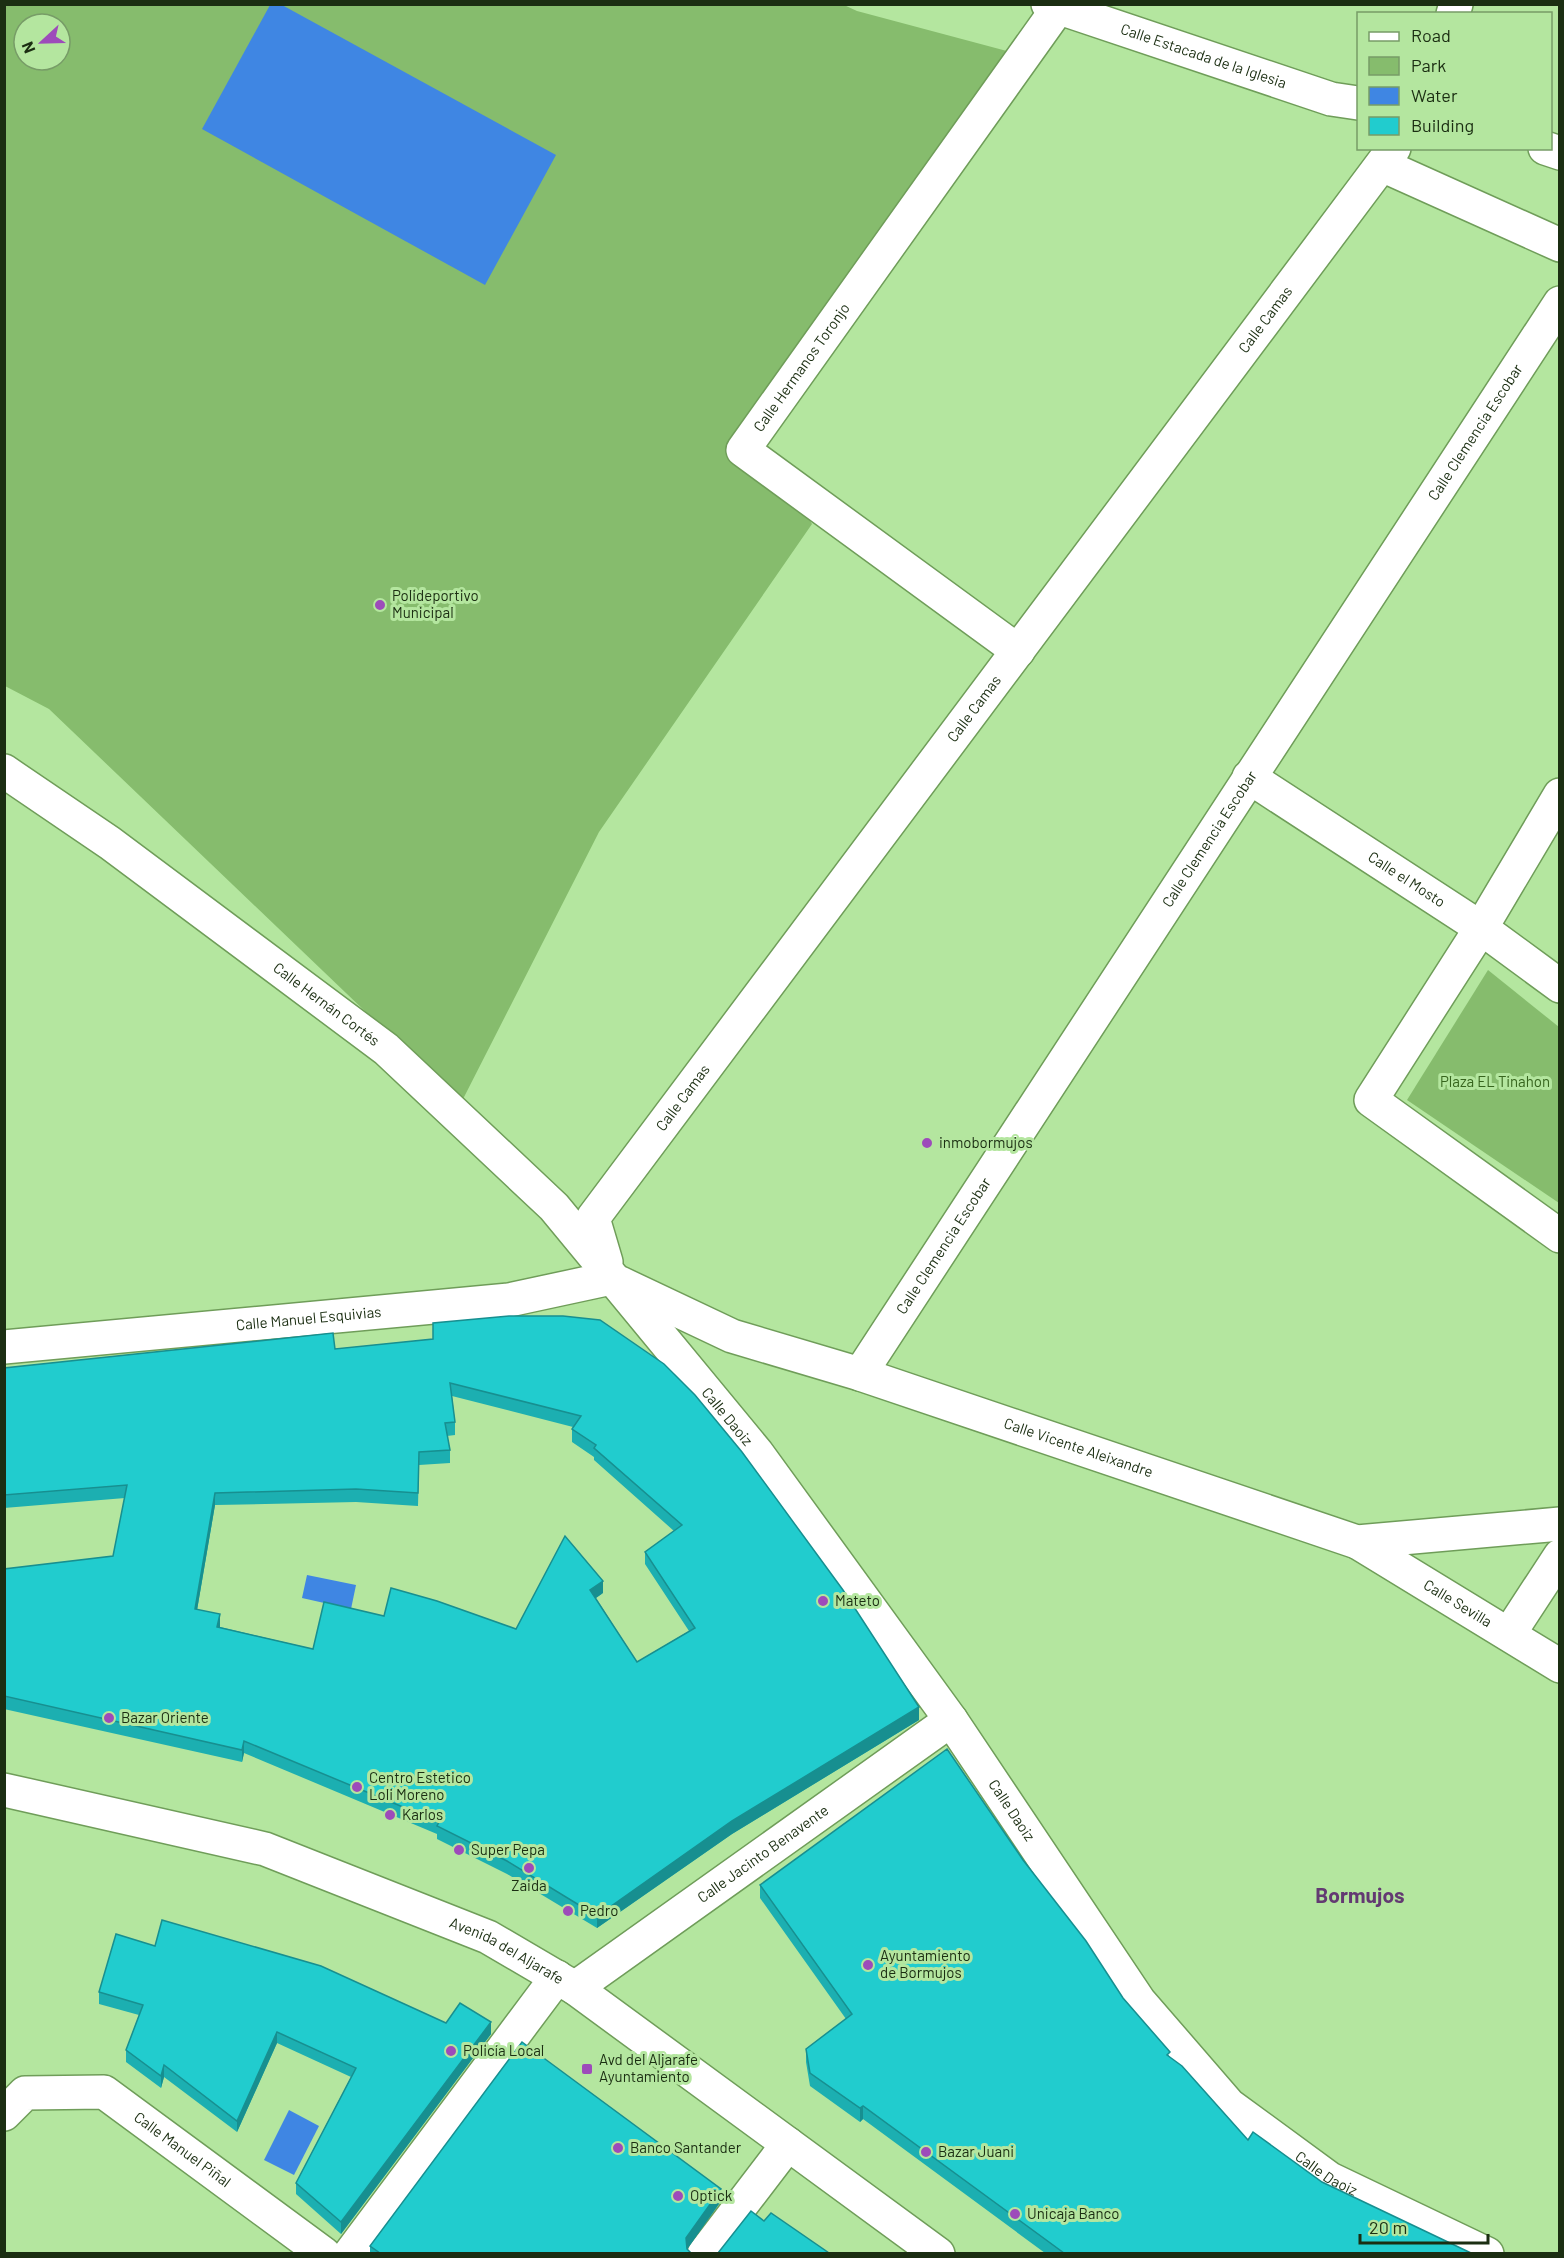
<svg xmlns="http://www.w3.org/2000/svg" width="1564" height="2258" font-family="Barlow,sans-serif">
  <rect width="100%" height="100%" fill="#b4e69f"/>
  <!-- green -->
  <g fill="#86bc6d" fill-rule="evenodd">
    <path d="M4,5H844L857,11L1040,60L767,445L812,524L599,832L461,1103L49,709L5,686ZM24,24H60V60H24Z"/>
    <polygon points="1488,970 1559,1027 1559,1203 1407,1100"/>
  </g>
  <!-- water -->
  <g fill="#3f86e3">
    <polygon points="270,5 282,5 556,155 485,285 202,129"/>
    <polygon points="307,1575 356,1585 351,1609 302,1598"/>
    <polygon points="289,2110 319,2126 294,2175 264,2160"/>
  </g>
  <g fill="none" stroke-linecap="round" stroke-linejoin="round">
    <!-- street casing -->
    <g stroke="#6f9d59" stroke-width="36">
      <g id="street">
        <path id="s1" d="M1048,4L1331,99L1358,103"/>
        <polyline points="1453,14 1456,4"/>
        <polyline points="1545,148 1560,153"/>
        <polyline points="1382,165 1560,245"/>
        <path id="s2" d="M1018,651L743,450L1058,8"/>
        <path id="s3" d="M4,771L110,843L386,1049L554,1207L757,1453L951,1720L1139,2001L1229,2105L1330,2179L1487,2254"/>
        <path id="s4" d="M1249,777L1481,928L1560,986"/>
        <polyline points="1560,795 1481,928 1371,1100 1560,1236"/>
        <path id="s5" d="M606,1262L593,1218L1394,148"/>
        <path id="s6" d="M620,1283L732,1336L860,1374L1357,1542L1560,1524"/>
        <path id="s7" d="M4,1347L509,1300L611,1278"/>
        <path id="s8" d="M860,1374L1560,303"/>
        <path id="s9" d="M1357,1542L1560,1666"/>
        <polyline points="1509,1634 1560,1556"/>
        <path id="s10" d="M575,1988L951,1720"/>
        <path id="s11" d="M4,2114L25,2093L104,2092L324,2254"/>
        <polyline points="350,2254 557,1977"/>
        <polyline points="704,2254 788,2144"/>
      </g>
    </g>
    <!-- secondary casing -->
    <g stroke="#6f9d59" stroke-width="36">
      <g id="secondary">
        <path id="s12" d="M4,1790L265,1849L488,1937L575,1988L938,2254"/>
      </g>
    </g>
    <!-- street -->
    <use href="#street" stroke="#fff" stroke-width="33"/>
    <!-- secondary -->
    <use href="#secondary" stroke="#fff" stroke-width="33"/>
  </g>
  <!-- wall -->
  <g fill="#1cafb1" fill-rule="evenodd">
    <path d="M509,1316L919,1720L732,1834L597,1928L507,1874L437,1839V1834L244,1753L242,1762L4,1709V1569L113,1556L125,1498L4,1508V1368L335,1349L433,1339ZM452,1396L573,1427L572,1429V1442L594,1457V1460L674,1531L645,1552V1564L689,1631L637,1662L596,1598L603,1593L516,1629L384,1616L313,1649L220,1627L197,1610L215,1505L356,1502L418,1506L419,1465L450,1463V1450L447,1436L455,1435V1422Z"/>
    <polygon points="1023,1860 1123,1998 1170,2057 1248,2140 1322,2182 1471,2253 1045,2253 863,2119 860,2122 810,2086 806,2062 806,2049 846,2019 760,1898 760,1885"/>
    <polygon points="155,1946 446,2023 491,2034 341,2234 296,2194 296,2183 351,2077 277,2043 237,2132 164,2077 161,2088 126,2062 126,2050 139,2015 99,2004 99,1992"/>
    <polygon points="721,2201 687,2249 691,2253 370,2253 370,2246"/>
  </g>
  <!-- shaded-wall -->
  <g fill="#178f90">
    <polygon points="215,1493 215,1505 195,1622 195,1609"/>
    <polygon points="603,1581 603,1593 590,1602 590,1590"/>
    <polygon points="220,1614 220,1627 217,1639 217,1627"/>
    <polygon points="919,1707 919,1720 732,1834 597,1928 597,1916 732,1821"/>
    <polygon points="244,1741 244,1753 242,1762 242,1750"/>
    <polygon points="491,2022 491,2034 341,2234 341,2222"/>
    <polygon points="277,2032 277,2043 237,2132 237,2121"/>
    <polygon points="164,2065 164,2077 161,2088 161,2076"/>
    <polygon points="863,2106 863,2119 860,2122 860,2108"/>
    <polygon points="721,2189 721,2201 686,2251 686,2238"/>
  </g>
  <!-- building -->
  <g fill="#21ccce" stroke="#178f90" stroke-width="1.5" fill-rule="evenodd">
    <path d="M509,1316H563L600,1320L664,1364L695,1395L742,1452L843,1590L919,1707L732,1821L597,1916L507,1861L437,1826L439,1822L244,1741L242,1750L4,1696V1569L113,1556L127,1485L4,1495V1368L333,1333L335,1349L433,1339V1323ZM450,1383L581,1416L572,1429L596,1445L594,1448L682,1525L645,1552L695,1628L637,1662L590,1590L603,1581L565,1536L516,1629L437,1601L391,1588L384,1616L324,1602L313,1649L217,1627L220,1614L195,1609L215,1493L356,1489L418,1493L419,1452L450,1450L445,1423L455,1422Z"/>
    <polygon points="947,1749 1023,1860 1086,1941 1123,1998 1170,2052 1167,2055 1182,2066 1248,2140 1253,2132 1322,2182 1471,2253 1064,2253 863,2106 860,2108 810,2073 806,2049 852,2014 760,1885"/>
    <polygon points="162,1920 321,1966 446,2023 460,2003 491,2022 341,2222 296,2183 356,2068 277,2032 237,2121 164,2065 161,2076 126,2050 143,2005 99,1992 116,1934 155,1946"/>
    <polygon points="522,2042 721,2189 686,2238 687,2249 691,2253 380,2253 370,2246"/>
    <polygon points="751,2211 764,2221 771,2213 829,2253 718,2253"/>
  </g>
  <!-- markers -->
  <g fill="#9d4bba" stroke="#b4e69f" stroke-width="2">
    <circle cx="380" cy="605" r="6"/>
    <circle cx="927" cy="1143" r="6"/>
    <circle cx="823" cy="1601" r="6"/>
    <circle cx="109" cy="1718" r="6"/>
    <circle cx="357" cy="1787" r="6"/>
    <circle cx="390" cy="1815" r="6"/>
    <circle cx="459" cy="1850" r="6"/>
    <circle cx="529" cy="1868" r="6"/>
    <circle cx="568" cy="1911" r="6"/>
    <circle cx="868" cy="1965" r="6"/>
    <circle cx="451" cy="2051" r="6"/>
    <rect x="581" y="2063" width="12" height="12" rx="3"/>
    <circle cx="618" cy="2148" r="6"/>
    <circle cx="926" cy="2152" r="6"/>
    <circle cx="678" cy="2196" r="6"/>
    <circle cx="1015" cy="2214" r="6"/>
  </g>
  <g text-anchor="middle" stroke-width="6" stroke-linejoin="round" paint-order="stroke">
    <!-- street labels -->
    <g font-size="15" fill="#1b2e12" stroke="#b4e69f">
      <text dy="5" stroke="none"><textPath href="#s1" startOffset="164">Calle Estacada de la Iglesia</textPath></text>
      <text dy="5" stroke="none"><textPath href="#s5" startOffset="1168">Calle Camas</textPath></text>
      <text dy="5" stroke="none"><textPath href="#s2" startOffset="442">Calle Hermanos Toronjo</textPath></text>
      <text dy="5" stroke="none"><textPath href="#s8" startOffset="1125">Calle Clemencia Escobar</textPath></text>
      <text dy="5" stroke="none"><textPath href="#s5" startOffset="682">Calle Camas</textPath></text>
      <text dy="5" stroke="none"><textPath href="#s8" startOffset="639">Calle Clemencia Escobar</textPath></text>
      <text dy="5" stroke="none"><textPath href="#s4" startOffset="188">Calle el Mosto</textPath></text>
      <text dy="5" stroke="none"><textPath href="#s3" startOffset="398">Calle Hernán Cortés</textPath></text>
      <text dy="5" stroke="none"><textPath href="#s5" startOffset="196">Calle Camas</textPath></text>
      <text dy="5" stroke="none"><textPath href="#s8" startOffset="153">Calle Clemencia Escobar</textPath></text>
      <text dy="5" stroke="none"><textPath href="#s7" startOffset="306">Calle Manuel Esquivias</textPath></text>
      <text dy="5" stroke="none"><textPath href="#s3" startOffset="975">Calle Daoiz</textPath></text>
      <text dy="5" stroke="none"><textPath href="#s6" startOffset="488">Calle Vicente Aleixandre</textPath></text>
      <text dy="5" stroke="none"><textPath href="#s9" startOffset="118">Calle Sevilla</textPath></text>
      <text dy="5" stroke="none"><textPath href="#s3" startOffset="1461">Calle Daoiz</textPath></text>
      <text dy="5" stroke="none"><textPath href="#s10" startOffset="231">Calle Jacinto Benavente</textPath></text>
      <text dy="5" stroke="none"><textPath href="#s12" startOffset="530">Avenida del Aljarafe</textPath></text>
      <text dy="5" stroke="none"><textPath href="#s11" startOffset="206">Calle Manuel Piñal</textPath></text>
      <text dy="5" stroke="none"><textPath href="#s3" startOffset="1947">Calle Daoiz</textPath></text>
    </g>
    <!-- poi labels -->
    <g font-size="15" fill="#1b2e12" stroke="#b4e69f" text-anchor="start">
      <text x="392" y="601">Polideportivo<tspan x="392" dy="17">Municipal</tspan></text>
      <text x="939" y="1148">inmobormujos</text>
      <text x="835" y="1606">Mateto</text>
      <text x="121" y="1723">Bazar Oriente</text>
      <text x="369" y="1783">Centro Estetico<tspan x="369" dy="17">Loli Moreno</tspan></text>
      <text x="402" y="1820">Karlos</text>
      <text x="471" y="1855">Super Pepa</text>
      <text x="529" y="1891" text-anchor="middle">Zaida</text>
      <text x="580" y="1916">Pedro</text>
      <text x="880" y="1961">Ayuntamiento<tspan x="880" dy="17">de Bormujos</tspan></text>
      <text x="463" y="2056">Policía Local</text>
      <text x="599" y="2065">Avd del Aljarafe<tspan x="599" dy="17">Ayuntamiento</tspan></text>
      <text x="630" y="2153">Banco Santander</text>
      <text x="938" y="2157">Bazar Juani</text>
      <text x="690" y="2201">Optick</text>
      <text x="1027" y="2219">Unicaja Banco</text>
    </g>
    <!-- park labels -->
    <g font-size="15" fill="#36641d" stroke="#b4e69f">
      <text x="1495" y="1087">Plaza EL Tinahon</text>
    </g>
    <!-- district labels -->
    <g font-size="21" font-weight="bold" fill="#633a72" stroke="#b4e69f">
      <text x="1360" y="1903">Bormujos</text>
    </g>
  </g>
  <!-- border -->
  <rect width="1564" height="2258" fill="none" stroke="#1b2e12" stroke-width="12"/>
  <!-- legend -->
  <rect x="1357" y="12" width="195" height="138" fill="#b4e69f" stroke="#779c67" stroke-width="1.5"/>
  <rect x="1369" y="32" width="30" height="9" fill="#ffffff" stroke="#779c67" stroke-width="1.5"/>
  <text x="1411" y="42" font-size="18" fill="#1b2e12">Road</text>
  <rect x="1369" y="57" width="30" height="18" fill="#86bc6d" stroke="#779c67" stroke-width="1.5"/>
  <text x="1411" y="72" font-size="18" fill="#1b2e12">Park</text>
  <rect x="1369" y="87" width="30" height="18" fill="#3f86e3" stroke="#779c67" stroke-width="1.5"/>
  <text x="1411" y="102" font-size="18" fill="#1b2e12">Water</text>
  <rect x="1369" y="117" width="30" height="18" fill="#21ccce" stroke="#779c67" stroke-width="1.5"/>
  <text x="1411" y="132" font-size="18" fill="#1b2e12">Building</text>
  <!-- north arrow -->
  <g transform="translate(42 42) rotate(248)"><circle r="28" fill="#b4e69f" stroke="#779c67" stroke-width="1.5"/>
  <path d="M0-4.5L10 22L0 15L-10 22Z" fill="#9d4bba"/>
  <text y="-9" font-size="16" font-weight="bold" text-anchor="middle" fill="#1b2e12">N</text>
  </g>
  <!-- scale -->
  <path d="M1360 2234v9h128v-9" fill="none" stroke="#1b2e12" stroke-width="3"/>
  <text x="1369" y="2234" font-size="18" fill="#1b2e12" stroke="#b4e69f" stroke-width="4.5" paint-order="stroke">20 m</text>
</svg>
